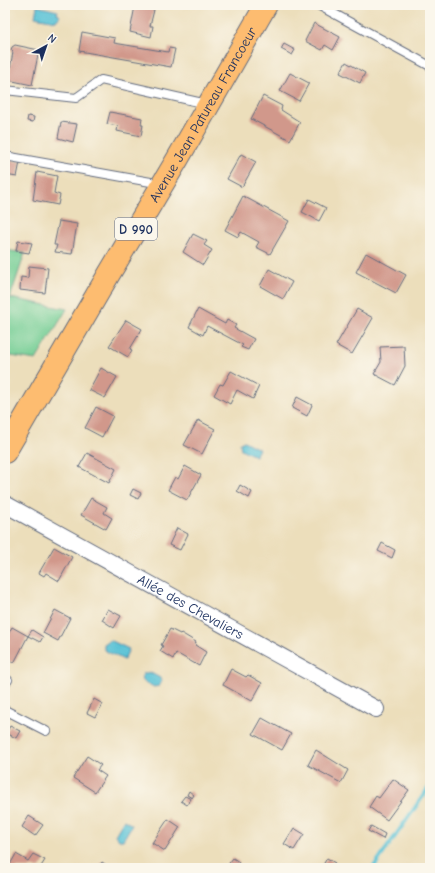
<svg xmlns="http://www.w3.org/2000/svg" width="435" height="873" font-family="'Comic Neue',sans-serif">
  <rect width="100%" height="100%" fill="#fbf7ec"/>
  <filter id="ink" filterUnits="userSpaceOnUse"><feTurbulence type="fractalNoise" baseFrequency=".025" numOctaves="2"/><feDisplacementMap in="SourceGraphic" scale="8" xChannelSelector="R" yChannelSelector="G"/><feConvolveMatrix kernelMatrix="1 2 1 2 8 2 1 2 1" color-interpolation-filters="sRGB"/></filter>
  <filter id="wash" filterUnits="userSpaceOnUse"><feTurbulence type="fractalNoise" baseFrequency=".012" numOctaves="4" result="noise"/><feDisplacementMap in="SourceGraphic" scale="16" xChannelSelector="R" yChannelSelector="G"/><feGaussianBlur stdDeviation="0.9" result="paint"/><feColorMatrix in="noise" values="0 0 0 0 0 0 0 0 0 0 0 0 0 0 0 0 0 1.4 0 .05"/><feComposite in="paint" operator="in"/></filter>
  <g filter="url(#wash)">
    <rect width="100%" height="100%" fill="#ecdebb"/>
    <!-- green -->
    <polygon fill="#75ce94" stroke="#487e79" points="5,250 25,253 10,298 67,309 36,360 5,355"/>
    <!-- water -->
    <g fill="#5ac2d6" stroke="#3a789a">
      <polygon points="37,6 58,11 57,13 60,16 56,21 35,17"/>
      <polygon points="244,441 259,449 255,456 241,449 240,443"/>
      <polygon points="110,640 129,649 124,660 104,650 104,644"/>
      <polygon points="149,672 160,678 162,681 159,686 154,687 144,682 142,679 143,674"/>
      <polygon points="124,820 132,825 123,840 119,840 115,835"/>
    </g>
    <g fill="none" stroke-linecap="round" stroke-linejoin="round">
      <!-- stream -->
      <polyline stroke="#5ac2d6" stroke-width="4" points="373,868 430,786"/>
    </g>
    <g id="blocks">
      <!-- building -->
      <g fill="#d1988b">
        <polygon points="135,6 154,10 150,26 153,26 151,37 130,32"/>
        <polygon points="314,23 340,37 333,50 325,45 322,50 305,41"/>
        <polygon points="82,32 115,38 114,43 168,52 169,48 175,49 171,67 79,51"/>
        <polygon points="284,44 295,50 292,55 281,49"/>
        <polygon points="15,45 39,50 32,85 8,80 13,52 11,50 12,47"/>
        <polygon points="346,62 365,73 360,83 340,73"/>
        <polygon points="290,73 309,83 299,101 280,91"/>
        <polygon points="263,96 282,106 281,110 300,122 290,140 251,119"/>
        <polygon points="110,112 142,118 141,125 143,125 141,136 117,131 118,126 107,124"/>
        <polygon points="28,116 34,117 33,122 27,121"/>
        <polygon points="61,122 77,124 73,142 58,138"/>
        <polygon points="241,154 256,162 242,187 227,179"/>
        <polygon points="5,159 20,162 17,177 5,175"/>
        <polygon points="37,172 57,176 54,193 60,195 58,205 33,200"/>
        <polygon points="243,196 289,221 270,254 256,247 259,242 241,232 238,237 225,230"/>
        <polygon points="309,199 326,208 319,221 302,212"/>
        <polygon points="59,221 77,224 72,254 55,252 57,245 54,245"/>
        <polygon points="193,234 207,241 204,245 212,250 203,265 183,252"/>
        <polygon points="18,241 32,243 29,253 16,251"/>
        <polygon points="366,253 406,275 396,293 356,272"/>
        <polygon points="29,266 48,268 45,293 20,290 21,277 28,278"/>
        <polygon points="269,269 292,282 283,299 260,286"/>
        <polygon points="198,309 225,324 227,320 236,325 234,328 254,339 248,350 241,347 243,345 207,326 203,335 189,327"/>
        <polygon points="357,309 373,318 352,354 336,345"/>
        <polygon points="126,320 142,329 130,349 132,350 128,357 109,346"/>
        <polygon points="404,346 405,366 395,385 374,374 381,362 380,347"/>
        <polygon points="101,368 117,377 105,398 89,390"/>
        <polygon points="231,371 259,386 253,399 237,390 230,404 214,395 220,384 223,385"/>
        <polygon points="297,397 312,405 307,416 292,408"/>
        <polygon points="96,407 113,416 102,437 85,428"/>
        <polygon points="198,420 215,429 202,454 184,445"/>
        <polygon points="87,453 116,469 109,483 79,467"/>
        <polygon points="185,466 201,475 187,500 168,490 175,477 178,479"/>
        <polygon points="240,485 252,492 249,498 237,491"/>
        <polygon points="133,489 141,493 138,499 130,495"/>
        <polygon points="91,498 107,507 104,513 112,518 106,529 81,515"/>
        <polygon points="177,528 188,534 180,550 169,545"/>
        <polygon points="382,543 395,550 392,558 378,551"/>
        <polygon points="54,547 72,557 59,581 46,573 44,576 39,573"/>
        <polygon points="108,609 121,616 114,628 102,620"/>
        <polygon points="55,610 70,618 58,641 43,633"/>
        <polygon points="12,627 28,636 14,663 5,659 5,640"/>
        <polygon points="170,629 180,634 181,633 196,642 195,645 206,652 199,666 176,653 173,659 160,651 163,646 161,645"/>
        <polygon points="32,630 43,637 40,642 28,636"/>
        <polygon points="231,669 246,677 248,675 262,683 252,701 223,685"/>
        <polygon points="94,699 103,704 95,717 87,713"/>
        <polygon points="262,718 291,734 282,750 253,734"/>
        <polygon points="10,726 20,731 16,738 6,733"/>
        <polygon points="316,750 348,770 341,783 308,765"/>
        <polygon points="87,756 101,765 97,770 106,776 95,792 73,778"/>
        <polygon points="393,779 409,790 387,820 369,807 376,796 379,798"/>
        <polygon points="189,791 194,795 192,798 187,795"/>
        <polygon points="185,796 191,799 187,805 181,801"/>
        <polygon points="29,816 43,825 35,836 22,827"/>
        <polygon points="168,819 180,827 165,851 152,843"/>
        <polygon points="371,826 385,834 383,839 368,831"/>
        <polygon points="294,828 304,834 294,850 284,844"/>
        <polygon points="16,854 28,861 33,854 45,860 40,868 8,868"/>
        <polygon points="233,858 239,862 235,868 231,868 227,866"/>
        <polygon points="327,858 335,863 332,868 327,868 323,865"/>
        <polygon points="102,862 111,868 98,868"/>
      </g>
    </g>
  </g>
  <g filter="url(#ink)">
    <use href="#blocks" fill-opacity="0" stroke="#646c7f" stroke-width="1"/>
    <g fill="none" stroke-linecap="round" stroke-linejoin="round">
      <!-- service casing -->
      <g stroke="#646c7f" stroke-width="10">
        <g id="service">
          <polyline points="318,5 430,66"/>
          <polyline points="5,90 76,98 101,80 207,104"/>
          <polyline points="5,156 162,184"/>
          <polyline points="5,684 8,680"/>
          <polyline points="5,710 46,731"/>
        </g>
      </g>
      <!-- minor casing -->
      <g stroke="#646c7f" stroke-width="18">
        <g id="minor">
          <path id="s1" d="M5,504L376,709"/>
        </g>
      </g>
      <!-- primary casing -->
      <g stroke="#646c7f" stroke-width="24">
        <g id="primary">
          <path id="s2" d="M5,452L109,274L177,160L266,5"/>
        </g>
      </g>
      <!-- path -->
      <polyline stroke="#646c7f" stroke-width="2.5" stroke-dasharray="3 3" stroke-linecap="butt" points="429,5 430,6"/>
      <!-- service -->
      <use href="#service" stroke="#fff" stroke-width="8"/>
      <!-- minor -->
      <use href="#minor" stroke="#fff" stroke-width="16"/>
      <!-- primary -->
      <use href="#primary" stroke="#fdbc6f" stroke-width="22"/>
    </g>
  </g>
  <g text-anchor="middle" stroke-width="4" stroke-linejoin="round" paint-order="stroke">
    <!-- shield labels -->
    <rect fill="#fbf7ec" stroke="#5e6b89" stroke-width="1" x="115" y="218" width="42" height="22" rx="3"/>
    <g font-size="13" font-weight="bold" fill="#1b2f5e">
      <text x="136" y="234">D 990</text>
    </g>
    <!-- street labels -->
    <g font-size="14" fill="#1b2f5e" stroke="#fbf7ec">
      <text dy="5" stroke="none"><textPath href="#s2" startOffset="391">Avenue Jean Patureau Francoeur</textPath></text>
      <text dy="5" stroke="none"><textPath href="#s1" startOffset="212">Allée des Chevaliers</textPath></text>
    </g>
  </g>
  <!-- margin -->
  <rect width="435" height="873" fill="none" stroke="#fbf7ec" stroke-width="20"/>
  <!-- north arrow -->
  <g transform="translate(46 46) rotate(40)" stroke="#fbf7ec" stroke-width="3" paint-order="stroke">
  <path d="M0-3L7 15L0 10L-7 15Z" fill="#1b2f5e"/>
  <text y="-6" font-size="11" font-weight="bold" text-anchor="middle" fill="#1b2f5e">N</text>
  </g>
</svg>
